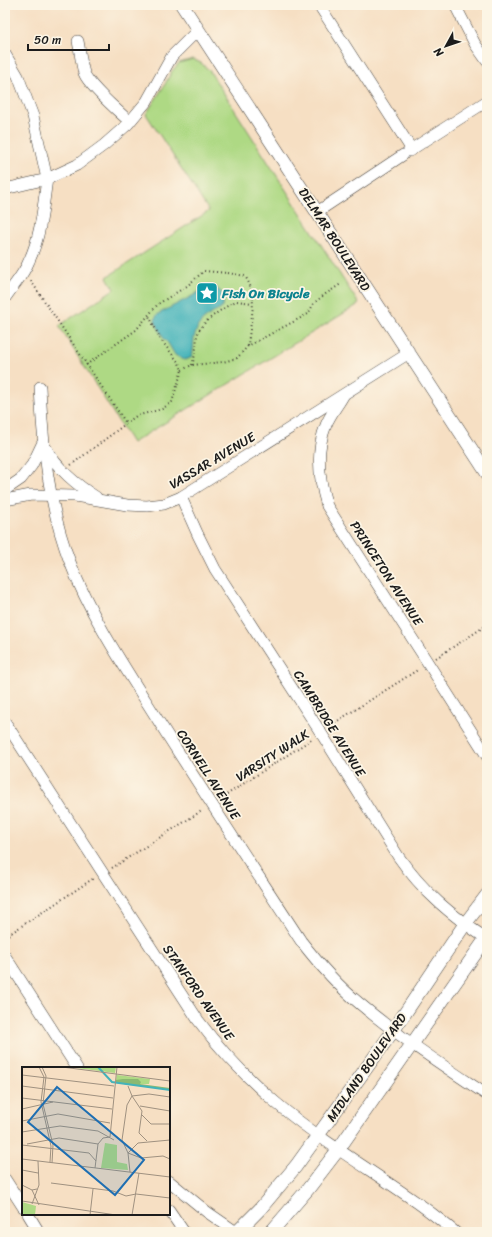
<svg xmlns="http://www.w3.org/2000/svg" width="492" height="1237" font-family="Sriracha,sans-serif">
  <rect width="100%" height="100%" fill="#fcf5e5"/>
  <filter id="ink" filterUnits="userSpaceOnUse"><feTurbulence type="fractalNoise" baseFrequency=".025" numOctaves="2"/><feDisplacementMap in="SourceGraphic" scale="8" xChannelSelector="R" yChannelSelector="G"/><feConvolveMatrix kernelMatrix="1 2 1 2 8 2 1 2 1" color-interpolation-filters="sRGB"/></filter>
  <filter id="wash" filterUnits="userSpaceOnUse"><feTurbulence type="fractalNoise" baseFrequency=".012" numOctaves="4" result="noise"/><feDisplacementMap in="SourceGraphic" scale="16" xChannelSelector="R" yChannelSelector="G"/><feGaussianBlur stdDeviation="0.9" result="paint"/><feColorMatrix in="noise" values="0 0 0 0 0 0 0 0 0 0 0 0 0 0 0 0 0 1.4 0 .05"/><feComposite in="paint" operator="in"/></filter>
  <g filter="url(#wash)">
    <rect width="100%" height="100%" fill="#f6dfc3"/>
    <!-- green -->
    <polygon fill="#aed984" stroke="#657a50" points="193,59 201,63 209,70 359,304 132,443 59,326 114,289 107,277 209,211 146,114 164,86 172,71 179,63"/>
    <!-- water -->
    <polygon fill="#43b3ba" stroke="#30686b" points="208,285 214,286 222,293 224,300 223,305 221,309 211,314 203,320 198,326 194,338 193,351 192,357 188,359 184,360 175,355 168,343 164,339 155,321 156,316 160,313 194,295"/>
  </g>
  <g filter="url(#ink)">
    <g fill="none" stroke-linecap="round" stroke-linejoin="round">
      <!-- minor casing -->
      <g stroke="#3d3935" stroke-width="12">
        <g id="minor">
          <polyline points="319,5 412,150"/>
          <polyline points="456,5 457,9 475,44 487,61"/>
          <path d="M78,41C80,51 81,63 84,73C89,86 118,111 129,121"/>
          <polyline points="5,54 18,76 33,116 47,179 5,189"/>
          <polyline points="409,151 487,101"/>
          <polyline points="317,212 403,155"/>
          <path d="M5,298C13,286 24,274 29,261C41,236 43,207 47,179L77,165L104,145L128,124L147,101L172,56L198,30"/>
          <path d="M40,387C43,446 48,505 70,562C92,620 128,672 161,725C207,798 254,869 301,941C318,963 337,985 359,1003C399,1037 444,1066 487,1095"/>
          <path d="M343,396C338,405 330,415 326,425C315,452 319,480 327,506L428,663L487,756"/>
          <path d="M46,448C56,468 78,486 96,497"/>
          <polyline points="5,490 21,479 32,465 43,442"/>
          <path d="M181,497L198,535L215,569L321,733L398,856C423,892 451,915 487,939"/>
          <polyline points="5,500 31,495 75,496 127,505 147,506 164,504 181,497 409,353"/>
          <path d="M5,722L198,1020C221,1051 246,1077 275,1102C321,1141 373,1171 422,1206C433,1214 444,1223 455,1232"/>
          <polyline points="5,956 77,1068"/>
          <polyline points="5,1179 23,1207"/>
          <polyline points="169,1181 207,1212 236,1232"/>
          <polyline points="169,1210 184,1232"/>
          <polyline points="28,1214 39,1232"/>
        </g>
      </g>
      <!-- major casing -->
      <g stroke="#3d3935" stroke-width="14">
        <g id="major">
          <polyline points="182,5 487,473"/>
          <polyline points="237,1232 260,1209 296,1166 393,1031 465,924 487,895"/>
          <polyline points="271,1232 308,1189 338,1150 487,937"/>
        </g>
      </g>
      <!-- path -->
      <g stroke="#3d3935" stroke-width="2" stroke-dasharray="1 3" stroke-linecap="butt">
        <polyline points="31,281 126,423"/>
        <path d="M86,365L136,330L158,304L187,286L204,271L228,273L245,276C248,281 251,286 252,293C255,307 249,331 248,346"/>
        <path d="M192,365C193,361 195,357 195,352C197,346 196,339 198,333C202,321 225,307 236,301L252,303"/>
        <polyline points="182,370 192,365 223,362 237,358 248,346 308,314 314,303 324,295 341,284"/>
        <polyline points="71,465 136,416 162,409 172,402 182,370 179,363 161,340 148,314"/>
        <polyline points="436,658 487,625"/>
        <polyline points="328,727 419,669"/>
        <polyline points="220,799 312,739"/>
        <polyline points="112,868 203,810"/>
        <polyline points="5,937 94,878"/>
      </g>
      <!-- minor -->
      <use href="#minor" stroke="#fff" stroke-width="11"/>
      <!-- major -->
      <use href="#major" stroke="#fff" stroke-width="13"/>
    </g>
  </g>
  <!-- icons -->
  <defs>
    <g id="sight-square" transform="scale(1.15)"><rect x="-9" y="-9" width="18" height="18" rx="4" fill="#0f9aa8" stroke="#fcf5e5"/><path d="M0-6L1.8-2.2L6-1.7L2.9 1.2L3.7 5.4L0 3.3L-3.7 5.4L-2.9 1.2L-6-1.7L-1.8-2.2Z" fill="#fff"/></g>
  </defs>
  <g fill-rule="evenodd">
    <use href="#sight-square" x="207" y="293"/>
  </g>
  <g text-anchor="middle" stroke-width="3.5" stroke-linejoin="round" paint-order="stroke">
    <!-- street labels -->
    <g font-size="13" fill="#1c1c1c" stroke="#fcf5e5">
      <text transform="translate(335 239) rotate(57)" y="5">DELMAR BOULEVARD</text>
      <text transform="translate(212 460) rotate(-31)" y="5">VASSAR AVENUE</text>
      <text transform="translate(387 573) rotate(57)" y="5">PRINCETON AVENUE</text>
      <text transform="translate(330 723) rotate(58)" y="5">CAMBRIDGE AVENUE</text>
      <text transform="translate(272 755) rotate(-33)" y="5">VARSITY WALK</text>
      <text transform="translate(209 774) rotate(57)" y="5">CORNELL AVENUE</text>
      <text transform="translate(199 992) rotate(55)" y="5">STANFORD AVENUE</text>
      <text transform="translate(366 1067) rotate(-55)" y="5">MIDLAND BOULEVARD</text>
    </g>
    <!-- culture labels -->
    <g font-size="13" font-weight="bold" fill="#0d838f" stroke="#fcf5e5" text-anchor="start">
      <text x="222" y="298">Fish On Bicycle</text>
    </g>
  </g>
  <!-- overview -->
  <g transform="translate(22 1067)">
    <rect width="148" height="148" fill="#f6dfc3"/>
    <path d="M47,0H94L93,6ZM95,8L128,12L127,17H118L111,13H94ZM83,76L95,78V95L105,97L106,103L79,101ZM0,135L14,139L13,148H0Z" fill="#aed984"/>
    <path d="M101,12H116L119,15L118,17L148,21V23L94,16V13Z" fill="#8ab972"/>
    <path fill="none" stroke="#43b3ba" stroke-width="2" d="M76,0L90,15L148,23"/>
    <path fill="none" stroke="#9f9180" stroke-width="1" d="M17,0L22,10L19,35L29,79L28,95M20,0L24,9L21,37L31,78L30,96M40,0L148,14M0,8L92,19M0,19L91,31M106,19L110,29L105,38L100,73L106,86L108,105M0,31L90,42M118,39L148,44M0,42L31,35M120,48L129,57H148M0,54L36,47L88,56M0,65L38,59L76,64L92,73M81,71L88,70L95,0M148,73L116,76L106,86L119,91L141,89L148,92M125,74L117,66L120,44L110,29L127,27L148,30M5,77L37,71L76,77M0,78L67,86L74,94M0,92L148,110M73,101L76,77L81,71M0,103L16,106M29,116L91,124L104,129L114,127L148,131M0,118L10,123L15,122M10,123L17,138M0,134L94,148M10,137L17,118L16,94M68,148L71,122M110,148L117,106"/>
    <path fill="#1f6fb2" fill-opacity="0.15" stroke="#1f6fb2" stroke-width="2" d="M35,20L122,93L93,128L6,55Z"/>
    <rect width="148" height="148" fill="none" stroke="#1c1c1c" stroke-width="2"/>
  </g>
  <!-- margin -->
  <rect width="492" height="1237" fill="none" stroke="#fcf5e5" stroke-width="20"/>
  <!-- north arrow -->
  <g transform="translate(446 46) rotate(230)" stroke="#fcf5e5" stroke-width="3" paint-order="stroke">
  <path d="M0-3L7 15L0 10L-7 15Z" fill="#1c1c1c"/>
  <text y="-6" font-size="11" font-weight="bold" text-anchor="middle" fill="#1c1c1c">N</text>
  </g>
  <!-- scale -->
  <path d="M28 44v6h81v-6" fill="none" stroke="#1c1c1c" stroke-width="2"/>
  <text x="34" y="44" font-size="12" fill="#1c1c1c" stroke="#fcf5e5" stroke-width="3" paint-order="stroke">50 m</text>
</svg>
